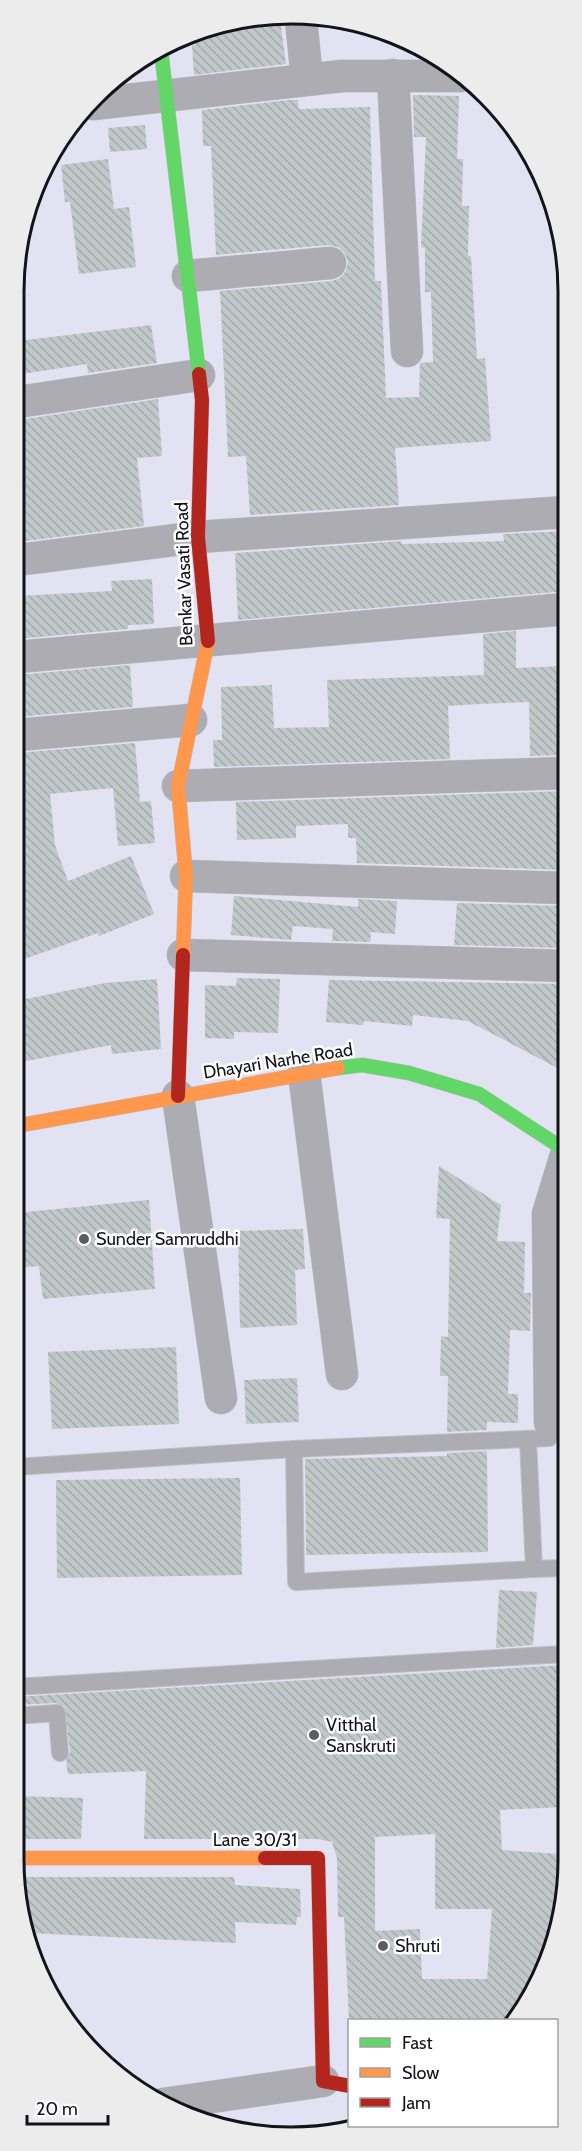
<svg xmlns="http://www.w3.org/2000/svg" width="582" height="2151" font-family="Cabin,sans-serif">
  <defs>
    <pattern id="building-back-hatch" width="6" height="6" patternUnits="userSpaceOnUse" patternTransform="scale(1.5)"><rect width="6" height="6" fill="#c1c8c9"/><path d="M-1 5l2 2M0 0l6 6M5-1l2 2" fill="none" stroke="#a5abac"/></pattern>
  </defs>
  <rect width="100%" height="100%" fill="#e3e2f2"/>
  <!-- building -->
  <g fill="url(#building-back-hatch)" fill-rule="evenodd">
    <polygon points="237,19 280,19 286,64 194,75 192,45 196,45 195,36"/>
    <polygon points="413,95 459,96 457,159 463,159 462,206 469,206 468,256 471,256 477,359 485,358 491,441 395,448 399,505 250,515 246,456 228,457 220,291 332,281 340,278 346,271 348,261 344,252 338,247 328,245 216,255 211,146 203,146 202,110 288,100 298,100 299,109 370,107 375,281 381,281 386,398 419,397 420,363 433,362 431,292 425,292 425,248 421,247 426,137 414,137"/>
    <polygon points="145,125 147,149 110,152 108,128"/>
    <polygon points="108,159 114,209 129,207 136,267 79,274 70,202 65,202 61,165"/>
    <polygon points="151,325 157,363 88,373 87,364 22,374 18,341"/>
    <polygon points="158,399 162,456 137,458 144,526 18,542 18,420"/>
    <polygon points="566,531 566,591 238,620 235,553 401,541 402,544 504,541 503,534"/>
    <polygon points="152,579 154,624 128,625 128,629 17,639 18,596 112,591 111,581"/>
    <polygon points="516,631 516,668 565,666 565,755 530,756 529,702 479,704 448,706 450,759 214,767 213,740 222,740 221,687 272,685 274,728 329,727 327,680 484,675 483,634"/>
    <polygon points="130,665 133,707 17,717 17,675"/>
    <polygon points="135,743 140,802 151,801 155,843 118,846 113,788 50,794 55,845 68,881 131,856 154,914 99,936 98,933 16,962 17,753"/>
    <polygon points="565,791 565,870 357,863 356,838 348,838 348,824 296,826 296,838 237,840 236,802"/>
    <polygon points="234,896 358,907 358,899 397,901 395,934 371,932 370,942 332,941 333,929 293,926 291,940 231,935"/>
    <polygon points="457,903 565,906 565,948 454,945"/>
    <polygon points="237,978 280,979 278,1033 234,1032 234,1039 205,1038 205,985 236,986"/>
    <polygon points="157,979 161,1049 112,1054 111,1045 16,1063 16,1001 105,983"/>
    <polygon points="329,980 565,984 565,1072 468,1021 413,1015 412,1026 364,1021 363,1025 326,1022"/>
    <polygon points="439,1166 501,1205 497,1241 525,1242 524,1293 531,1293 530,1331 510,1330 508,1394 518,1394 518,1423 487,1422 487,1430 447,1432 448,1376 440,1376 441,1336 448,1337 450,1219 436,1218"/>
    <polygon points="149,1200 155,1289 43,1299 39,1266 15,1268 16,1213"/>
    <polygon points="303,1229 305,1269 295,1270 297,1325 240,1328 238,1231"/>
    <polygon points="176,1347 179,1424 52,1429 48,1352"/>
    <polygon points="297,1378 299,1422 246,1424 244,1380"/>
    <polygon points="487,1451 488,1552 306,1555 305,1459 447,1456 447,1453"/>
    <polygon points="240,1478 242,1575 57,1578 56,1480"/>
    <polygon points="499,1590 537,1592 533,1645 496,1648"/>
    <path d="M564,1665L563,1807L500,1810L502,1850L560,1854L554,1939L531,1999L512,2020H349L344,1917H338L337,1858L332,1842L318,1839H144L146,1771L68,1774L66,1761L70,1752L65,1707L56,1703L14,1705V1697ZM435,1834V1909H492L487,1979H422L420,1929L375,1931V1837Z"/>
    <polygon points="14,1796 83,1798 81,1839 14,1839"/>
    <polygon points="17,1877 234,1877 235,1885 300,1889 301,1917 297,1917 296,1925 235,1922 236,1943 28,1933"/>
  </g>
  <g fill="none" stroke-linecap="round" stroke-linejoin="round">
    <!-- lane casing -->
    <g stroke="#bebeca" stroke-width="18">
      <g id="lane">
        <polyline points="528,1440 534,1569 296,1582 294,1449 549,1438 550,1422"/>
        <polyline points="15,1467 294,1449"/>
        <polyline points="534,1569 564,1568"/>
        <polyline points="14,1687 564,1654"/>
        <polyline points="14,1716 57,1713 60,1753"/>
      </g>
    </g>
    <!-- street casing -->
    <g stroke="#bebeca" stroke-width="33">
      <g id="street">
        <polyline points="301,19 307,79"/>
        <polyline points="393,75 407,351"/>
        <polyline points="93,104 342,76 460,76"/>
        <polyline points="188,276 330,263"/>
        <polyline points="18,402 199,375"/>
        <polyline points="18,560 198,537 566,512"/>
        <polyline points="17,657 566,609"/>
        <polyline points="17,735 191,720"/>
        <polyline points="178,786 565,773"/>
        <polyline points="186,876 565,888"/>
        <polyline points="183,955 565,966"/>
        <polyline points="304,1073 342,1374"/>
        <polyline points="178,1096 221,1398"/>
        <polyline points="550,1422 548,1214 565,1158"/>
        <polyline points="163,2104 323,2081"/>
      </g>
    </g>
    <!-- fast casing -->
    <g stroke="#bebeca" stroke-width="15">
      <g id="fast">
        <polyline points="161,50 199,374"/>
        <polyline points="338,1068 362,1065 409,1073 479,1094 565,1150"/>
      </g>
    </g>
    <!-- slow casing -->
    <g stroke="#bebeca" stroke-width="15">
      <g id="slow">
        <polyline points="183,955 186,876 178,786 208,641"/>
        <polyline points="16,1126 338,1068"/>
        <polyline points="14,1858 265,1858"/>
      </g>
    </g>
    <!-- jam casing -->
    <g stroke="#bebeca" stroke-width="15">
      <g id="jam">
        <polyline points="199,374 202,400 198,537 208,641"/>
        <polyline points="178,1096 183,955"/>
        <polyline points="265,1858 318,1858 323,2081 350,2086"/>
      </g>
    </g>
    <!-- lane -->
    <use href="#lane" stroke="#adacb3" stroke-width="16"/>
    <!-- street -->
    <use href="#street" stroke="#adacb3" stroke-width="32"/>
    <!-- fast -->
    <use href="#fast" stroke="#63d668" stroke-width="14"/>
    <!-- slow -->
    <use href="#slow" stroke="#ff974d" stroke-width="14"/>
    <!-- jam -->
    <use href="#jam" stroke="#b3261e" stroke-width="14"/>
  </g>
  <!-- markers -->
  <g fill="#5c5b67" stroke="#fff" stroke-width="2">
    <circle cx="84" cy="1239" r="6"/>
    <circle cx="314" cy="1735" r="6"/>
    <circle cx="383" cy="1946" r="6"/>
  </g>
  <g text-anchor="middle" stroke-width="5" stroke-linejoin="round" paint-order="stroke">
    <!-- street labels -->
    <g font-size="18" fill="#13131c" stroke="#fff">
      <text transform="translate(184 574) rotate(-92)" y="6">Benkar Vasati Road</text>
      <text transform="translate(278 1061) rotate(-9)" y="6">Dhayari Narhe Road</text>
      <text x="255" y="1846">Lane 30/31</text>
    </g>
    <!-- poi labels -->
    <g font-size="18" fill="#13131c" stroke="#fff" text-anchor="start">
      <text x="96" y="1245">Sunder Samruddhi</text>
      <text x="326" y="1731">Vitthal<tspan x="326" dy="21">Sanskruti</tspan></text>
      <text x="395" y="1952">Shruti</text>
    </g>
  </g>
  <!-- crop -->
  <path d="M0 0H582V2151H0ZM291 24H291A267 267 0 0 1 558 291V1860A267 267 0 0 1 291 2127H291A267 267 0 0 1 24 1860V291A267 267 0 0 1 291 24Z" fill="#ececed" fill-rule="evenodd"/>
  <path fill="none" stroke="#13131c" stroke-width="3" d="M291 24H291A267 267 0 0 1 558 291V1860A267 267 0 0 1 291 2127H291A267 267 0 0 1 24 1860V291A267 267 0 0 1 291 24Z"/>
  <!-- legend -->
  <rect x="348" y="2019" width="210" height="108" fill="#ffffff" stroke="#a1a1a4" stroke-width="1.5"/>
  <rect x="360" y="2038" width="30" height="9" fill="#63d668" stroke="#a1a1a4" stroke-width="1.5"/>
  <text x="402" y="2049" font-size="18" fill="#13131c">Fast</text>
  <rect x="360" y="2068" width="30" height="9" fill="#ff974d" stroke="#a1a1a4" stroke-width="1.5"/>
  <text x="402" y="2079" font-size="18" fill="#13131c">Slow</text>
  <rect x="360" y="2098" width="30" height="9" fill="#b3261e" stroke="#a1a1a4" stroke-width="1.5"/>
  <text x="402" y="2109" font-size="18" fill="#13131c">Jam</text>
  <!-- scale -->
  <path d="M27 2115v9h81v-9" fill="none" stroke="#13131c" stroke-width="3"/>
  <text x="36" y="2115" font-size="18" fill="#13131c" stroke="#ffffff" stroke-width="4.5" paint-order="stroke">20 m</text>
</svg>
